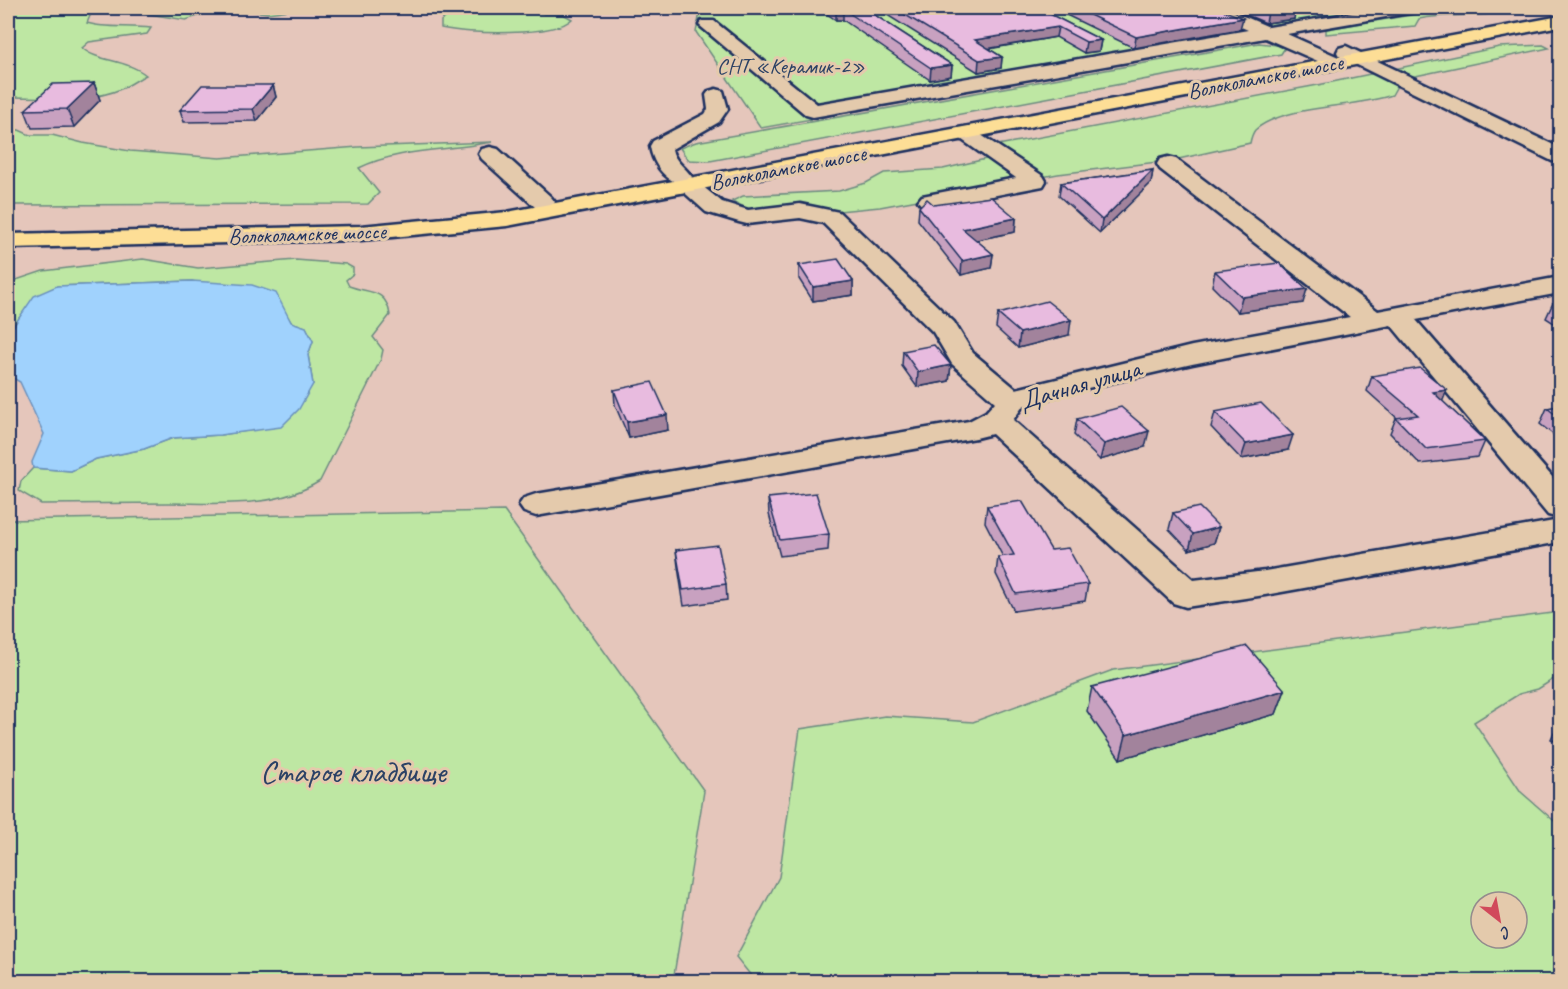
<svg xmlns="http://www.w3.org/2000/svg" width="1568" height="989" font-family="Caveat,sans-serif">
  <rect width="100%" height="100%" fill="#e5c6bb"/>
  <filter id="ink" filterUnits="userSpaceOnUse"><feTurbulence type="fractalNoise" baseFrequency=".0167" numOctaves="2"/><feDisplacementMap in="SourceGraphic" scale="12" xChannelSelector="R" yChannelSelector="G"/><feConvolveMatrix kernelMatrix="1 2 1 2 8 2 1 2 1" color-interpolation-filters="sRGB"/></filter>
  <g filter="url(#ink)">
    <!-- green -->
    <g fill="#bee7a3" stroke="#6c8b80" stroke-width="1.5" fill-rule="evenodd">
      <path d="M8,8H99L92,11L87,23C106,29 130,25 151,28L147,34L89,42L82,48C98,62 126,59 146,75C138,79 130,85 121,89C87,104 43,96 8,97Z"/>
      <polygon points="144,8 304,8 268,13 235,9 216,10 186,20 142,13"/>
      <path d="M459,8H533L544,14H563L572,19C555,37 466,34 441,28V21Z"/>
      <polygon points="701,8 1435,8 761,128 696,32"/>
      <path d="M1454,8H1519C1513,9 1507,12 1501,13C1473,17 1446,13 1419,19L1415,26L1326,34V29Z"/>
      <polygon points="1259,43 1286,46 1281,54 710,161 688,160 680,148 696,142"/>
      <path d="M1543,45L1549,48L1406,78L1397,86L1392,95C1355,108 1283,105 1255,130C1252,134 1251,138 1250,143L1174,160L1058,174L880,207L777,217L748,209L732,201L743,196L839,191L866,183L884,173L943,169L994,157L998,145L1318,85L1499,47Z"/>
      <path d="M8,130H19L30,135H52L83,143L130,151L220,158L358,147L492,142C448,151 400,148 359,168L379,193L368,204L8,205Z"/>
      <path d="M143,259L198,268L296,260L346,264L353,268V274L346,280L349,286C370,294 386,288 390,315L373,337L383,350L381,359L320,481C275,509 220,503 169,503C126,503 84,504 41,504L19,491L21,481L33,468L71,471L96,459L144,449L173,438L220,435L281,426L313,384L308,355L313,341L306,327L291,322L283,309L192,281L57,286L19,318L8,334C8,314 9,300 13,281L43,271Z"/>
      <polygon points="504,511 704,791 673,981 8,981 8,520"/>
      <path d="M1560,612V675L1538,689L1519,694L1474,722L1521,792L1560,826V981L756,982L736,957L779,877L800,729L885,716L973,722L1113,670ZM1481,902H1517V938H1481Z"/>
    </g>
    <!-- water -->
    <polygon fill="#a0d2fd" stroke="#6b91bd" stroke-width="1.5" points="192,281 252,285 276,293 291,322 306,327 313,341 308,355 313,384 299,409 281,427 220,435 173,438 144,449 96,459 71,471 33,468 32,462 44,434 20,382 8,375 8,334 34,296 57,286"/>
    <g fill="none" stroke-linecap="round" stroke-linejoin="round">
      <!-- minor casing -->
      <g stroke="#1b2f5e" stroke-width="5">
        <g id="minor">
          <polygon points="1203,8 1225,8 1269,27 1382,8 1418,8 1415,12 1409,13 1287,34 1343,59 1345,63 1343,67 1336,69 1265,38 813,117 806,115 699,25 702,21 714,21 817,104 1248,30 1206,12"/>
          <polygon points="1346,46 1560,148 1560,162 1552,161 1339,56 1337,52 1339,48"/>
          <path d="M716,89L723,91L728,109L719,122L672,149C674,161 685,167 692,177L690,180L696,181L722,202L748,210L800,204L839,212L954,322L973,353L1016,389L1192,346L1350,317L1160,169L1157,164L1160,159L1168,157L1176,159L1378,311L1560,277V293L1416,320L1560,486V518L1548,515L1391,325L1192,364L1066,393L1023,406L1013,420L1194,580L1265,571L1560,520V542L1265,595L1186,607L1173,603L992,434L976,438L536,516L524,512L519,505L524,498L536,494L969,421L986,412L995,402L952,364L933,332L823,223L800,218L747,224L739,222L706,212L677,186L679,183C663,179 652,161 650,146L653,141L705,114L708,109L706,95L709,91Z"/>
          <polygon points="965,127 972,129 1043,176 1046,181 1043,186 930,208 922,206 918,201 922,196 1016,178 958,137 954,133 958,129"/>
          <polygon points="490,147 498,149 551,197 555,202 551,207 543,209 535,207 482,159 479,154 482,149"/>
        </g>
      </g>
      <!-- major casing -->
      <g stroke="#1b2f5e" stroke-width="5">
        <polygon id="major" points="1560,16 1560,26 507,226 361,240 8,248 8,234 361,226 507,212"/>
      </g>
      <!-- minor -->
      <use href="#minor" fill="#e4caac" fill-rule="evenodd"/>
      <!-- major -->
      <use href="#major" fill="#fdde96" fill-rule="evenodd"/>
    </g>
    <!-- wall -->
    <g fill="#c8a1c0" stroke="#1b2f5e" stroke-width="1.5">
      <polygon points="818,8 864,8 952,65 951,76 930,80 843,20 836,20"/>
      <polygon points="876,8 1038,8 1101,40 1099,51 1084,53 1056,37 989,49 1002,57 1001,68 978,72"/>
      <polygon points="1052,8 1217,8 1240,29 1134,48"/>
      <polygon points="1230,8 1296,8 1294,19 1266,23"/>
      <polygon points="94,83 100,100 74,127 32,128 25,110"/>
      <polygon points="273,85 276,97 257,121 184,122 180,110"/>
      <polygon points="1153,170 1151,183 1100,233 1059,196 1061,183"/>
      <polygon points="934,205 1016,218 1015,232 976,240 993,254 991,268 961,275 918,220 919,207"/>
      <polygon points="799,265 853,281 853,295 813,301 799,279"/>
      <polygon points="1215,271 1303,303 1238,312 1212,286"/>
      <polygon points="1560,301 1560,327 1546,318 1553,303"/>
      <polygon points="998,314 1069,335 1018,348 996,328"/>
      <polygon points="903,351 951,365 949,381 917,387 902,366"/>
      <polygon points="1372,376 1442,401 1485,441 1478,457 1420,464 1390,433 1396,418 1397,418 1367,391"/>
      <polygon points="614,390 668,430 629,438 615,405"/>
      <polygon points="1560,406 1560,440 1540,424 1547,408"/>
      <polygon points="1215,412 1288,450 1241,459 1211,427"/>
      <polygon points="1077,419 1145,447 1100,460 1074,435"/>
      <polygon points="768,498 829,534 828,550 780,556 769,514"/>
      <polygon points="987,506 1051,550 1088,584 1085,601 1014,611 996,574 998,557 1003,557 985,522"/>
      <polygon points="1173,513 1219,527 1214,543 1189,550 1169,529"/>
      <polygon points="676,550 726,584 727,600 684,606 678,567"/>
      <polygon points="1092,687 1285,690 1276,714 1120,759 1087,711"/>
      <polygon points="1560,719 1560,744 1551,739"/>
    </g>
    <!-- shaded-wall -->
    <g fill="#a2839c" stroke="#1b2f5e" stroke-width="1.5">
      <polygon points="1296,8 1294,19 1266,23 1268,12"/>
      <polygon points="843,9 843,20 836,20 836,10"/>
      <polygon points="1243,18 1240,29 1134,48 1136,37"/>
      <polygon points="1058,27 1056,37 974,51 975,40"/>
      <polygon points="1101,40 1099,51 1084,53 1086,42"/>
      <polygon points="1002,57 1001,68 978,72 979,60"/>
      <polygon points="952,65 951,76 930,80 931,68"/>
      <polygon points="94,83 100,100 74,127 67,109"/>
      <polygon points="273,85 276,97 257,121 253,109"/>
      <polygon points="1153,170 1151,183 1100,233 1102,220"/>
      <polygon points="1016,218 1015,232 962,243 963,229"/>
      <polygon points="993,254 991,268 961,275 962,261"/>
      <polygon points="853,281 853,295 813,301 813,287"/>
      <polygon points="1307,289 1303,303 1238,312 1242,297"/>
      <polygon points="1071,320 1069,335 1018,348 1020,333"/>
      <polygon points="951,365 949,381 917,387 918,372"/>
      <polygon points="1447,390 1441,405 1433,392"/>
      <polygon points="667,415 668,430 629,438 627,422"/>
      <polygon points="1149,431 1145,447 1100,460 1104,444"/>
      <polygon points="1293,435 1288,450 1241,459 1246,444"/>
      <polygon points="1219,527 1214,543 1189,550 1193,534"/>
      <polygon points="1285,690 1276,714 1120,759 1126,735"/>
    </g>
    <!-- building -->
    <g fill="#e8bbdf" stroke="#1b2f5e" stroke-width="1.5">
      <polygon points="833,8 864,8 952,65 931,68 843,9 836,10"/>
      <polygon points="894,8 1038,8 1101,40 1086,42 1058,27 975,40 1002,57 979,60"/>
      <polygon points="1075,8 1217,8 1243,18 1136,37"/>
      <polygon points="1256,8 1296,8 1268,12"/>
      <polygon points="94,83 67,109 25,110 53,84"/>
      <polygon points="202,85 273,85 253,109 180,110"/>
      <polygon points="1153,170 1102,220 1061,183"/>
      <polygon points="991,197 1016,218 963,229 993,254 962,261 919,207 927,199 934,205"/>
      <polygon points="838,259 853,281 813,287 799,265"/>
      <polygon points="1279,263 1307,289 1242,297 1215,271"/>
      <polygon points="1047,301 1071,320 1020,333 998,314"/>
      <polygon points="1560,301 1560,308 1553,303"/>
      <polygon points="934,345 951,365 918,372 903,351"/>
      <polygon points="1420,368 1447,390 1433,392 1485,441 1426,449 1396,418 1418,415 1372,376"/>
      <polygon points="652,382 667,415 627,422 614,390"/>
      <polygon points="1261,403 1293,435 1246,444 1215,412"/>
      <polygon points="1560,406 1560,418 1547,408"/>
      <polygon points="1121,407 1149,431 1104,444 1077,419"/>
      <polygon points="816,493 829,534 780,540 768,498"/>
      <polygon points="1022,501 1051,550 1068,548 1088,584 1016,594 998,557 1014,555 987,506"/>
      <polygon points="1199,507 1219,527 1193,534 1173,513"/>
      <polygon points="718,545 726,584 683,590 676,550"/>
      <polygon points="1247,646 1285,690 1126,735 1092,687"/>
    </g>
  </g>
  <g text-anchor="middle" stroke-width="6" stroke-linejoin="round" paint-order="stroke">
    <!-- far-park labels -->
    <g font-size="22" fill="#2b4165" stroke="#e4caac">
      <text x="791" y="73">СНТ «Керамик-2»</text>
    </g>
    <!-- far-street labels -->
    <g font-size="22" fill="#1b2f5e" stroke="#e4caac">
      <text transform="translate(1265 76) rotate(-11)" y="8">Волоколамское шоссе</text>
      <text transform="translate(788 167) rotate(-11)" y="8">Волоколамское шоссе</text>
      <text transform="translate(307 233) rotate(-2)" y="8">Волоколамское шоссе</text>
    </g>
    <!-- street labels -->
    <g font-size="26" fill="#1b2f5e" stroke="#e4caac">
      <text transform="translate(1080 384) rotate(-16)" y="9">Дачная улица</text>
    </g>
    <!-- near-park labels -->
    <g font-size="32" fill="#2b4165" stroke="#e4caac">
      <text x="353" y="782">Старое кладбище</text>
    </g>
  </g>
  <!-- margin -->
  <rect width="1568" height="989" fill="none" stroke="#e4caac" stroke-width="30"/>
  <rect x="15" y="15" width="1538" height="959" fill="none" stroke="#1b2f5e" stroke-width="2" filter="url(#ink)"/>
  <!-- north arrow -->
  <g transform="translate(1499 920) rotate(149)"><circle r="28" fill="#e4caac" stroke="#948c8d" stroke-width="1.5"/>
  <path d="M0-4.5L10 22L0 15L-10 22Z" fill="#d1495b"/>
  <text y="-9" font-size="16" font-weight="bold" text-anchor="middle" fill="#1b2f5e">С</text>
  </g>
</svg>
